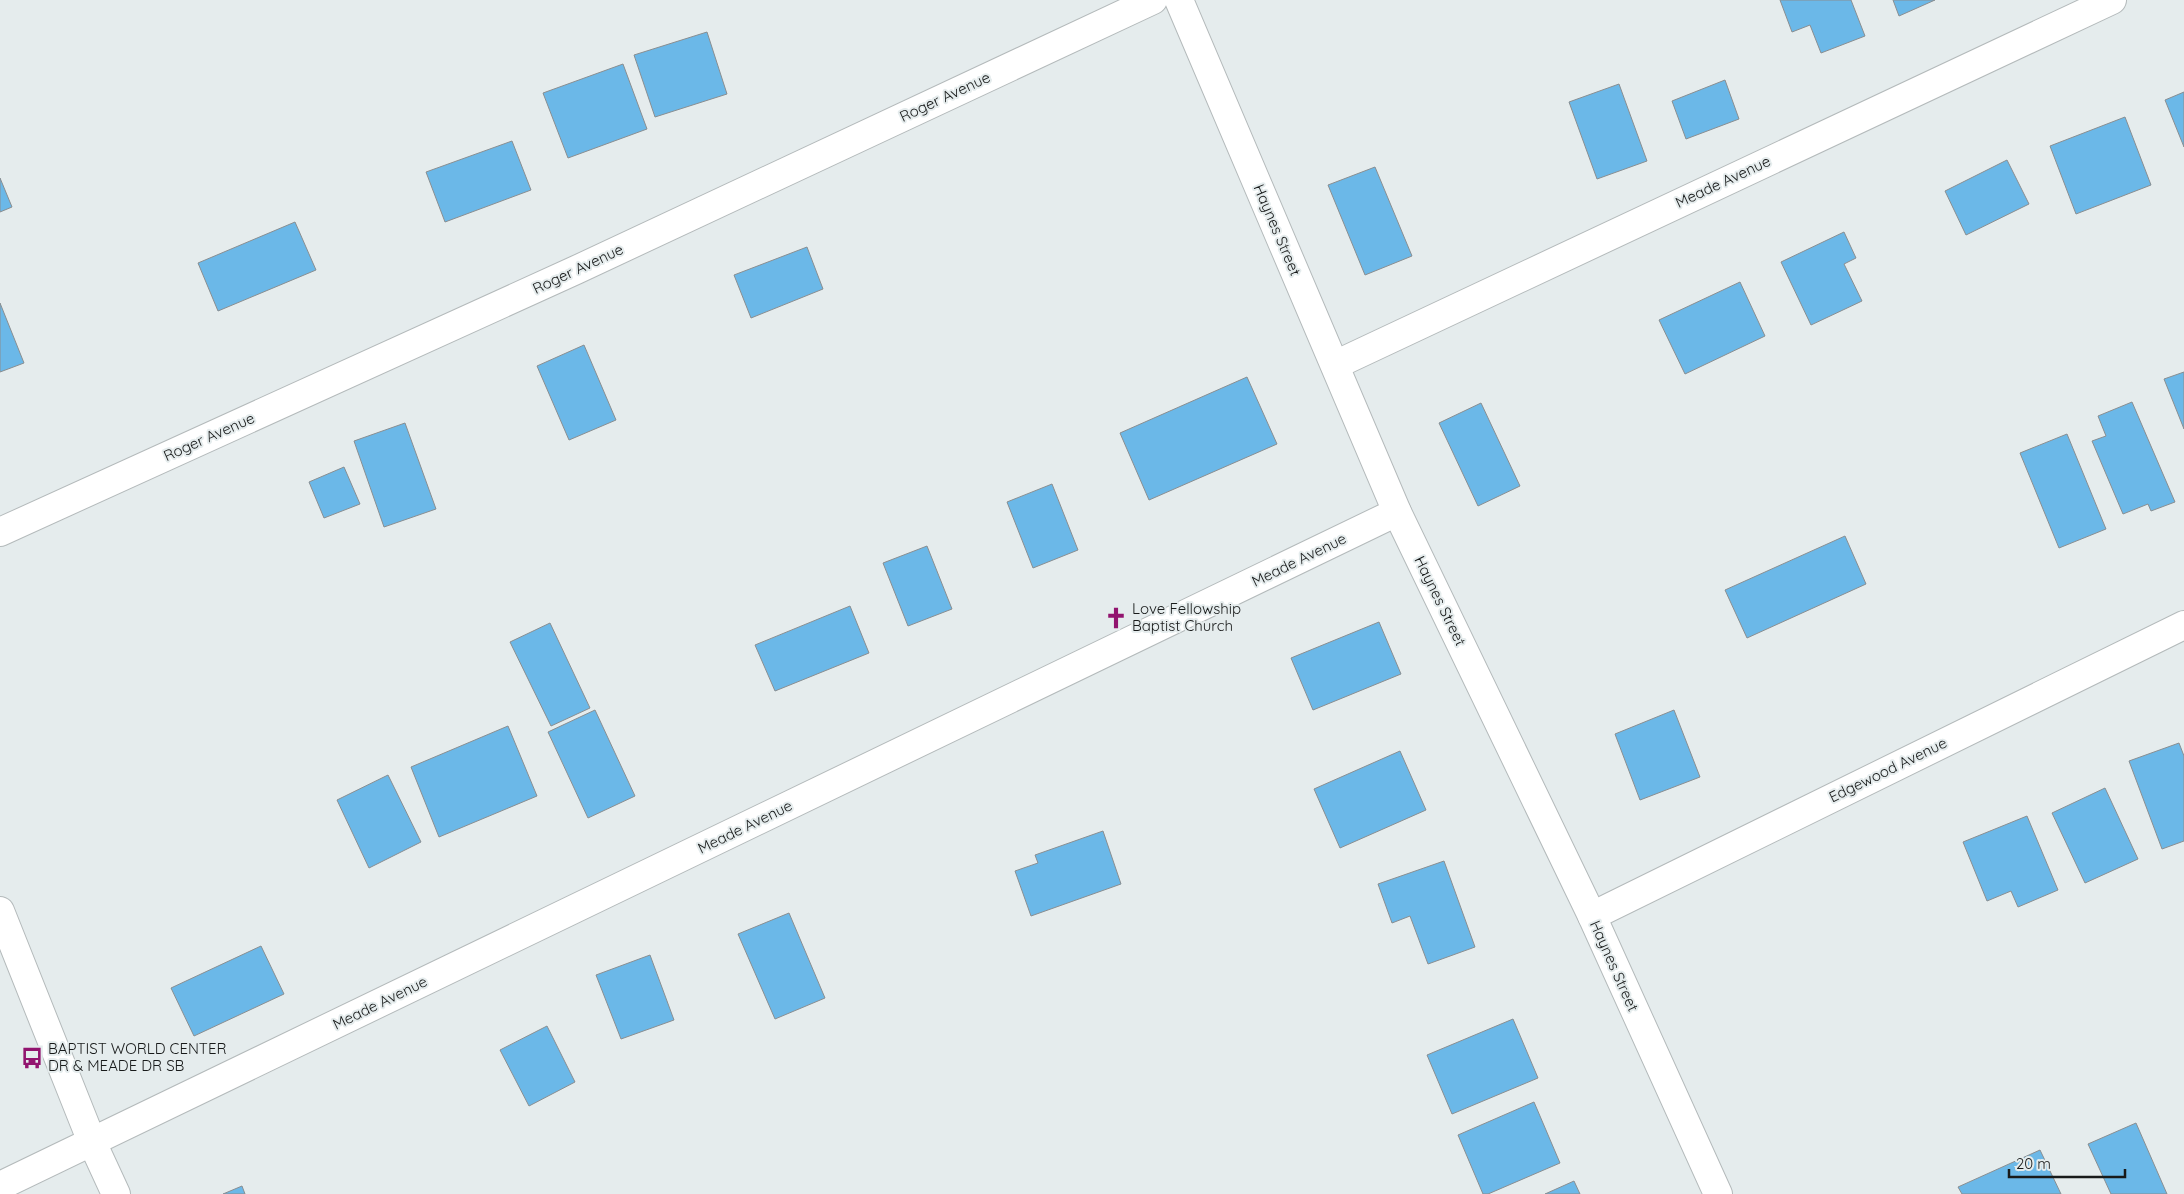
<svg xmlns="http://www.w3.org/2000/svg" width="2184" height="1194" font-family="Quicksand,sans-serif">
  <rect width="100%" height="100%" fill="#e5eced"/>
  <!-- building -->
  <g fill="#6bb8e8" stroke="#898e91">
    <polygon points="1780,0 1851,0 1865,36 1821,53 1810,25 1792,32"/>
    <polygon points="1893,0 1935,0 1899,16"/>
    <polygon points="707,32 727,94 655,117 634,55"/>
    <polygon points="623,64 647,129 568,158 543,93"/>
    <polygon points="1725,80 1739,119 1686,139 1672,101"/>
    <polygon points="1619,84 1647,161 1597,179 1569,102"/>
    <polygon points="2184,92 2184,147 2165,100"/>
    <polygon points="2125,117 2151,185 2076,214 2050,146"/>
    <polygon points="512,141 531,190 445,222 426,172"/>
    <polygon points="2007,160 2029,204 1966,235 1945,191"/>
    <polygon points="1375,167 1412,256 1365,275 1328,185"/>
    <polygon points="0,178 12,207 0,212"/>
    <polygon points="295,222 316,270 218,311 198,263"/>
    <polygon points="1844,232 1856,258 1844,264 1862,301 1811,325 1781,262"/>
    <polygon points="807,247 823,289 751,318 734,275"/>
    <polygon points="1740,282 1765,336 1685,374 1659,320"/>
    <polygon points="0,303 24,363 0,372"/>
    <polygon points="584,345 616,420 569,440 537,366"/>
    <polygon points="2184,372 2184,429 2164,379"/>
    <polygon points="1247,377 1277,444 1149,500 1120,433"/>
    <polygon points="2132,402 2175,502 2151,511 2148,504 2123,514 2092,441 2106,436 2098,416"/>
    <polygon points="1481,403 1520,486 1478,506 1439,423"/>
    <polygon points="405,423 436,509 384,527 354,441"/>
    <polygon points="2067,434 2106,529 2059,548 2020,453"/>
    <polygon points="344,467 360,504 324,518 309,482"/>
    <polygon points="1052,484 1078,550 1033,568 1007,502"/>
    <polygon points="1845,536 1866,584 1747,638 1725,590"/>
    <polygon points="927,546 952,609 908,626 883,563"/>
    <polygon points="850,606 869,653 775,691 755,645"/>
    <polygon points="1379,622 1401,674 1313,710 1291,658"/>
    <polygon points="550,623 590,708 551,726 510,642"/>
    <polygon points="595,710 635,796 588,818 548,732"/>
    <polygon points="1674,710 1700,777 1640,800 1615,734"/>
    <polygon points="508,726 537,796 439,837 411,767"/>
    <polygon points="2179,743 2184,756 2184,841 2162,849 2129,761"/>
    <polygon points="1400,751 1426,810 1340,848 1314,789"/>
    <polygon points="388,775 421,842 369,868 337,800"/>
    <polygon points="2105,788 2138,859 2085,883 2052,813"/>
    <polygon points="2027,816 2058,890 2018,907 2011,891 1987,901 1963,842"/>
    <polygon points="1103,831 1121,884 1031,916 1015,871 1038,863 1035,855"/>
    <polygon points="1444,861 1475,947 1428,964 1410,916 1392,923 1378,884"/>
    <polygon points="789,913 825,998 775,1019 738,934"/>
    <polygon points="261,946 284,994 194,1036 171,988"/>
    <polygon points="650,955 674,1020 621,1039 596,975"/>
    <polygon points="1513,1019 1538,1078 1452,1114 1427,1055"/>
    <polygon points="547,1026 575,1082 529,1106 500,1050"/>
    <polygon points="1534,1102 1560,1163 1488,1194 1483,1194 1458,1135"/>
    <polygon points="2136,1123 2167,1194 2111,1194 2088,1144"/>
    <polygon points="2040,1150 2061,1194 1962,1194 1958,1187"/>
    <polygon points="1574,1181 1580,1194 1545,1194"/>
    <polygon points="242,1186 245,1194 223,1194"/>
  </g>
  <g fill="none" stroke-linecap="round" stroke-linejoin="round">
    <!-- minor casing -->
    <g stroke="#b4babb" stroke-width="30">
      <g id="minor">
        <polyline points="1179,0 1397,512 1592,916 1718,1194"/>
        <polyline points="1335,365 2112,0"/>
        <polyline points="0,532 576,270 1153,0"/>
        <polyline points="0,911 92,1142 116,1194"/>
        <polyline points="1592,916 2184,625"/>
        <polyline points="0,1186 1397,512"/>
      </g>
    </g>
    <!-- minor -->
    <use href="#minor" stroke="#fff" stroke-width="28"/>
  </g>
  <!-- icons -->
  <defs>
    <g id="church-bare" transform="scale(1.725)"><path d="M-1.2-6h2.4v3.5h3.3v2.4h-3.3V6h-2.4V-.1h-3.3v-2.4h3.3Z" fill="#92146f" stroke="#e5eced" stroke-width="2.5" paint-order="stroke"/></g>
    <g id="bus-bare" transform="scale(1.725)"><path d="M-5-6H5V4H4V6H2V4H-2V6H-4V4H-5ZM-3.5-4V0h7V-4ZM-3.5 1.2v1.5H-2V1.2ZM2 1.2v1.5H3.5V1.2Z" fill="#92146f" stroke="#e5eced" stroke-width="2.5" paint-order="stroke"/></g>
  </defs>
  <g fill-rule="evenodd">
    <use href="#church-bare" x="1116" y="618"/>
    <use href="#bus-bare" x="32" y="1058"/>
  </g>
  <g text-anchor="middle" stroke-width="4" stroke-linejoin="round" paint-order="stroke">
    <!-- street labels -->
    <g font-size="15" fill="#181a1a" stroke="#e5eced">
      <text transform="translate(945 97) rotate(-25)" y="5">Roger Avenue</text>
      <text transform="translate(1723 182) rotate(-25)" y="5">Meade Avenue</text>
      <text transform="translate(1277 230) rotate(67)" y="5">Haynes Street</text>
      <text transform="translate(578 269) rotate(-25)" y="5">Roger Avenue</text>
      <text transform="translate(209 437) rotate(-24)" y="5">Roger Avenue</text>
      <text transform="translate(1299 560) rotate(-26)" y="5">Meade Avenue</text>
      <text transform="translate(1440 601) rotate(64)" y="5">Haynes Street</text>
      <text transform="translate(1888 770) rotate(-26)" y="5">Edgewood Avenue</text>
      <text transform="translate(745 827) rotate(-26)" y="5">Meade Avenue</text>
      <text transform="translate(1614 966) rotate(66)" y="5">Haynes Street</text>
      <text transform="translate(380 1003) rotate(-26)" y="5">Meade Avenue</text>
    </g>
    <!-- poi labels -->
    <g font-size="15" fill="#181a1a" stroke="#e5eced" text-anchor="start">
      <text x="1132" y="614">Love Fellowship<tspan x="1132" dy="17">Baptist Church</tspan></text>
      <text x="48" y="1054">BAPTIST WORLD CENTER<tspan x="48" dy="17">DR &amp; MEADE DR SB</tspan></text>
    </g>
  </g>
  <!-- scale -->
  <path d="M2009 1169v8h116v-8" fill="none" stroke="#181a1a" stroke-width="2.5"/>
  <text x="2016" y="1169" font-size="15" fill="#181a1a" stroke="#e5eced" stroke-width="4" paint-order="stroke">20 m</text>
</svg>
